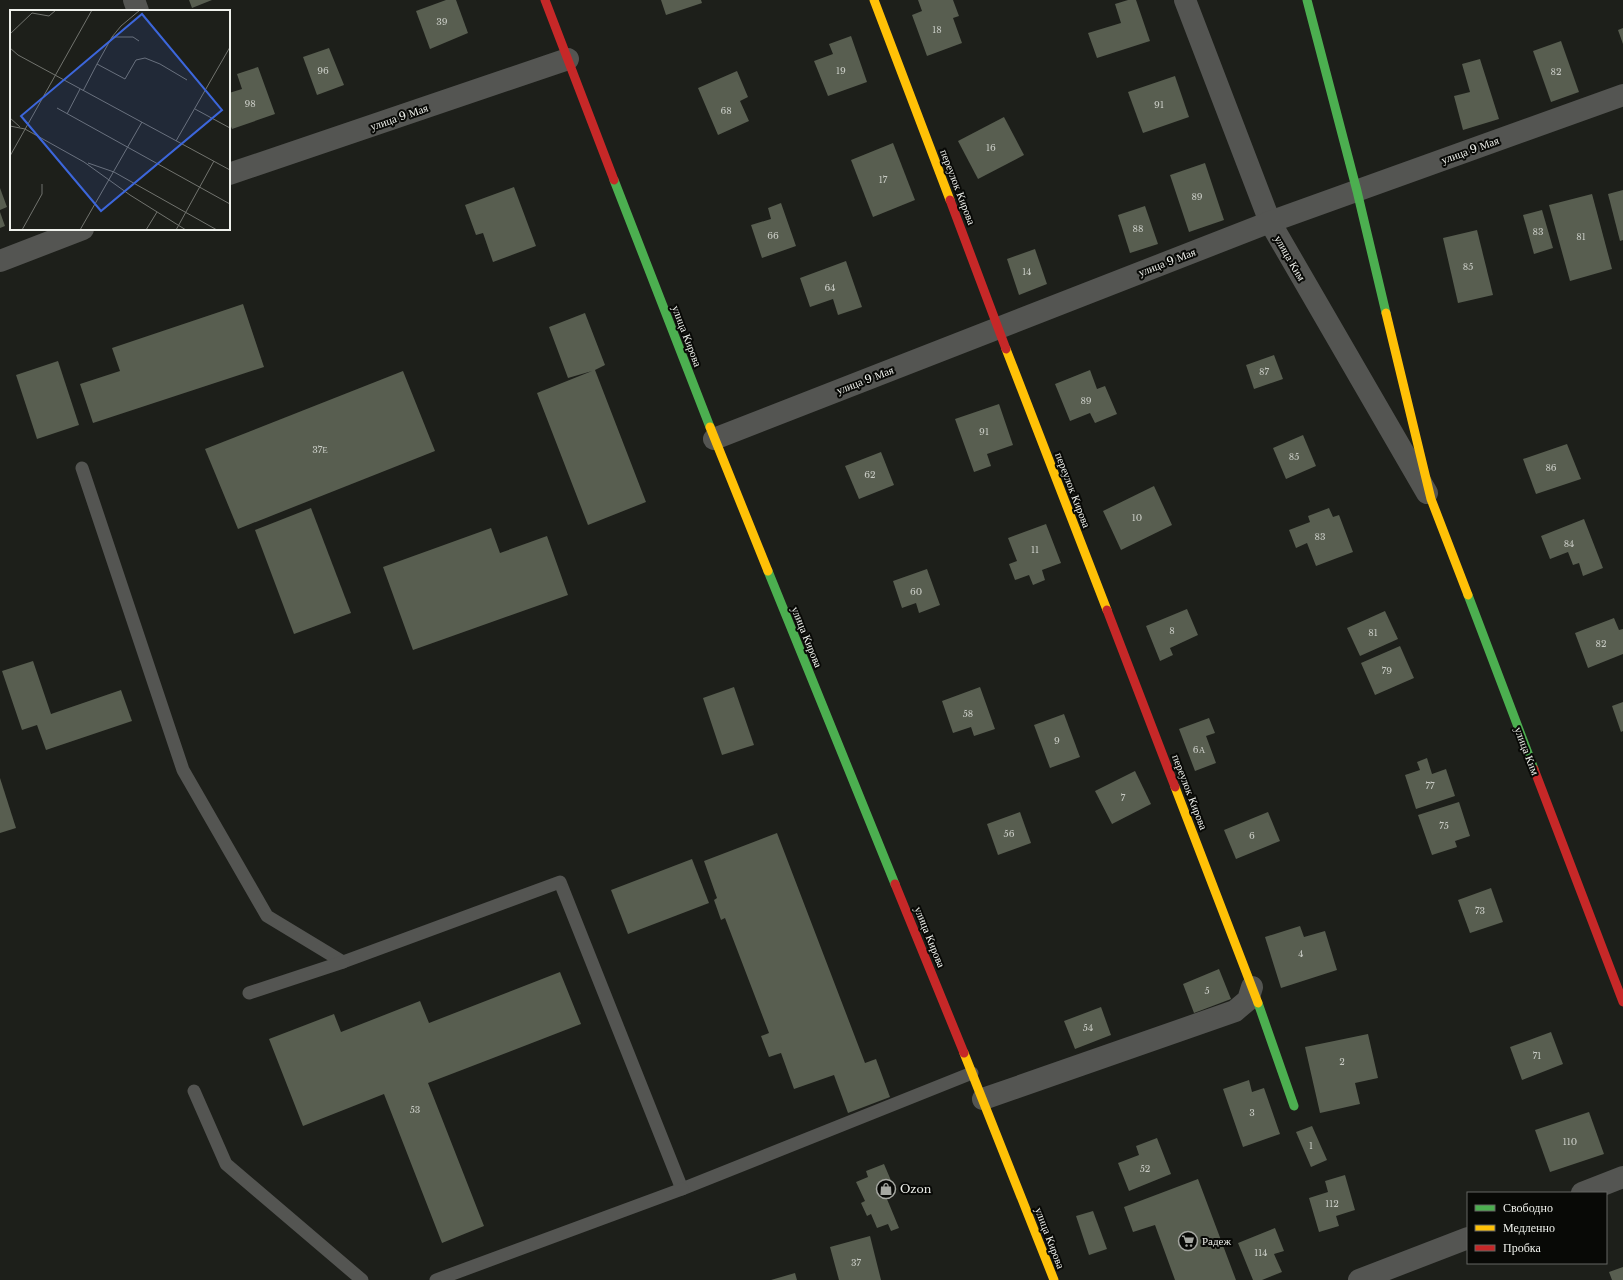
<svg xmlns="http://www.w3.org/2000/svg" width="1623" height="1280" font-family="'Libre Baskerville',serif">
  <rect width="100%" height="100%" fill="#1d1f1a"/>
  <!-- building -->
  <g fill="#585e50">
    <polygon points="189,0 212,0 192,8"/>
    <polygon points="446,0 456,0 468,33 430,49 416,11"/>
    <polygon points="661,0 701,0 702,3 666,15"/>
    <polygon points="918,0 953,0 959,16 953,18 962,43 927,56 912,15 922,11"/>
    <polygon points="1128,0 1136,0 1150,41 1097,58 1088,33 1121,23 1115,4"/>
    <polygon points="1623,28 1623,44 1618,30"/>
    <polygon points="851,36 867,82 828,96 814,61 833,54 829,44"/>
    <polygon points="1561,41 1579,92 1551,102 1533,51"/>
    <polygon points="329,48 344,85 317,95 303,57"/>
    <polygon points="1480,59 1499,119 1463,130 1454,96 1470,92 1462,64"/>
    <polygon points="258,67 275,114 232,129 229,122 229,93 242,89 237,74"/>
    <polygon points="737,71 748,97 740,101 749,121 718,135 698,88"/>
    <polygon points="1175,76 1189,117 1143,133 1128,92"/>
    <polygon points="1004,117 1024,155 978,179 958,141"/>
    <polygon points="893,143 915,200 873,217 851,160"/>
    <polygon points="1205,163 1224,220 1189,232 1170,175"/>
    <polygon points="514,187 536,246 493,262 483,233 476,235 465,205"/>
    <polygon points="0,188 7,207 0,210"/>
    <polygon points="1623,190 1623,240 1620,241 1608,194"/>
    <polygon points="1592,194 1612,269 1570,281 1549,205"/>
    <polygon points="781,203 796,246 762,258 751,225 771,219 768,208"/>
    <polygon points="1145,206 1158,244 1130,253 1118,215"/>
    <polygon points="1542,210 1553,248 1534,254 1523,215"/>
    <polygon points="0,212 5,226 0,228"/>
    <polygon points="1477,230 1493,295 1458,303 1443,238"/>
    <polygon points="1035,249 1047,284 1019,295 1007,259"/>
    <polygon points="846,261 862,307 838,315 833,299 810,307 800,278"/>
    <polygon points="243,304 264,367 93,423 80,384 120,371 112,348"/>
    <polygon points="585,313 605,365 595,370 646,502 588,525 537,393 592,371 568,378 549,327"/>
    <polygon points="1274,355 1283,379 1254,389 1246,365"/>
    <polygon points="58,361 79,425 37,439 16,375"/>
    <polygon points="1090,370 1097,389 1105,386 1117,414 1095,423 1090,413 1070,421 1055,384"/>
    <polygon points="403,371 435,451 238,529 205,449"/>
    <polygon points="999,404 1013,445 987,454 991,466 974,472 955,419"/>
    <polygon points="1303,435 1316,466 1286,479 1273,448"/>
    <polygon points="1567,444 1581,479 1536,494 1523,459"/>
    <polygon points="881,452 894,485 859,499 845,466"/>
    <polygon points="1154,486 1172,525 1121,550 1103,511"/>
    <polygon points="311,508 351,613 294,634 255,530"/>
    <polygon points="1329,508 1333,517 1339,515 1353,552 1316,566 1307,543 1296,548 1289,530 1310,522 1308,516"/>
    <polygon points="1584,519 1603,568 1583,576 1579,563 1573,565 1568,552 1550,559 1541,536"/>
    <polygon points="1046,524 1061,563 1042,570 1045,580 1033,585 1029,575 1015,580 1009,564 1017,561 1008,538"/>
    <polygon points="491,528 500,553 547,536 568,595 413,650 383,567"/>
    <polygon points="927,569 940,605 919,613 916,603 902,608 893,581"/>
    <polygon points="1187,609 1198,635 1170,648 1173,655 1160,661 1146,626"/>
    <polygon points="1385,611 1398,639 1360,656 1347,628"/>
    <polygon points="1614,618 1619,630 1623,629 1623,654 1588,668 1575,633"/>
    <polygon points="1400,646 1414,678 1375,695 1361,663"/>
    <polygon points="33,661 51,714 121,690 132,721 46,750 37,725 22,730 2,671"/>
    <polygon points="734,687 754,745 722,755 703,698"/>
    <polygon points="980,687 995,729 974,736 971,727 953,733 942,701"/>
    <polygon points="1623,702 1623,731 1621,732 1612,706"/>
    <polygon points="1064,714 1080,757 1050,768 1034,725"/>
    <polygon points="1209,718 1215,733 1206,736 1216,763 1195,771 1179,729"/>
    <polygon points="1427,758 1432,774 1446,769 1455,796 1416,809 1405,775 1420,770 1417,762"/>
    <polygon points="1135,771 1151,804 1112,824 1095,791"/>
    <polygon points="0,778 16,828 0,833"/>
    <polygon points="1459,802 1470,836 1455,841 1457,847 1432,855 1418,815"/>
    <polygon points="1020,812 1031,843 998,855 987,824"/>
    <polygon points="1268,812 1280,841 1236,859 1224,830"/>
    <polygon points="777,833 865,1063 876,1059 890,1097 848,1113 834,1075 794,1089 781,1053 769,1057 761,1036 769,1033 725,918 721,920 714,900 717,898 704,861"/>
    <polygon points="692,859 709,903 628,934 611,890"/>
    <polygon points="1491,888 1503,922 1470,933 1458,900"/>
    <polygon points="1300,926 1304,937 1325,931 1337,970 1281,988 1265,937"/>
    <polygon points="1219,969 1231,999 1194,1013 1183,984"/>
    <polygon points="560,972 581,1024 428,1083 484,1226 442,1243 384,1094 303,1126 269,1039 334,1014 341,1032 420,1001 429,1023"/>
    <polygon points="1101,1007 1111,1035 1075,1049 1064,1021"/>
    <polygon points="1551,1032 1563,1064 1522,1080 1510,1047"/>
    <polygon points="1368,1034 1378,1078 1355,1083 1360,1104 1320,1113 1305,1047"/>
    <polygon points="1249,1080 1252,1092 1264,1088 1280,1134 1243,1147 1223,1089"/>
    <polygon points="1589,1112 1604,1154 1550,1172 1535,1130"/>
    <polygon points="1312,1126 1327,1160 1311,1167 1296,1132"/>
    <polygon points="1157,1138 1171,1174 1129,1191 1118,1163 1139,1155 1136,1146"/>
    <polygon points="884,1164 892,1183 882,1187 899,1228 891,1231 888,1224 877,1228 871,1214 867,1216 861,1203 865,1201 856,1182 868,1177 866,1171"/>
    <polygon points="1345,1175 1355,1210 1336,1216 1339,1226 1319,1232 1309,1198 1328,1192 1325,1181"/>
    <polygon points="1198,1179 1236,1280 1175,1280 1155,1225 1133,1232 1124,1207"/>
    <polygon points="1093,1211 1107,1249 1089,1255 1076,1216"/>
    <polygon points="1275,1228 1284,1251 1274,1254 1282,1272 1262,1280 1253,1280 1238,1243"/>
    <polygon points="870,1236 881,1280 839,1280 830,1247"/>
    <polygon points="1623,1267 1623,1280 1612,1280 1609,1272"/>
    <polygon points="795,1273 797,1280 771,1280"/>
  </g>
  <g fill="none" stroke-linecap="round" stroke-linejoin="round">
    <!-- lane -->
    <g stroke="#545552" stroke-width="13">
      <polyline points="82,468 183,770 267,916 343,962 560,882 682,1189 972,1073"/>
      <polyline points="249,993 343,962"/>
      <polyline points="194,1091 226,1164 362,1280"/>
      <polyline points="436,1280 682,1189"/>
    </g>
    <!-- street -->
    <g stroke="#545552" stroke-width="22">
      <polyline points="134,0 138,11"/>
      <polyline points="1185,0 1270,222 1427,493"/>
      <polyline points="229,174 568,59"/>
      <polyline points="0,261 83,229"/>
      <polyline points="714,439 1270,222 1623,95"/>
      <polyline points="983,1099 1235,1011 1248,1000 1252,987"/>
      <polyline points="1582,1193 1623,1177"/>
      <polyline points="1359,1280 1468,1238"/>
    </g>
    <!-- fast -->
    <g stroke="#4caf50" stroke-width="9">
      <polyline points="1307,0 1357,191 1386,313"/>
      <polyline points="614,180 710,427"/>
      <polyline points="768,571 895,884"/>
      <polyline points="1468,595 1534,769"/>
      <polyline points="1258,1003 1294,1106"/>
    </g>
    <!-- slow -->
    <g stroke="#ffc107" stroke-width="9">
      <polyline points="874,0 950,200"/>
      <polyline points="1386,313 1431,499 1468,595"/>
      <polyline points="1006,349 1107,610"/>
      <polyline points="710,427 768,571"/>
      <polyline points="1175,787 1258,1003"/>
      <polyline points="964,1053 1054,1280"/>
    </g>
    <!-- jam -->
    <g stroke="#c62828" stroke-width="9">
      <polyline points="545,0 614,180"/>
      <polyline points="950,200 1006,349"/>
      <polyline points="1107,610 1175,787"/>
      <polyline points="1534,769 1623,1002"/>
      <polyline points="895,884 964,1053"/>
    </g>
  </g>
  <!-- icons -->
  <defs>
    <g id="shop-ring" transform="scale(1)"><circle r="9.5" fill="#080906" stroke="#a6a8a2" stroke-width="1.5"/><path d="M-5-2.5h2.3a2.7 3.5 0 0 1 5.4 0H5L5.5 6h-11ZM-1.5-2.5h3a1.5 2.3 0 0 0-3 0Z" fill="#a6a8a2"/></g>
    <g id="supermarket-ring" transform="scale(1)"><circle r="9.5" fill="#080906" stroke="#a6a8a2" stroke-width="1.5"/><path d="M-6-5.5h2.5l.6 2H6L4.5 2H-2.5L-4.4-4H-6ZM-1.5 3.2a1.3 1.3 0 1 0 .1 0ZM3 3.2a1.3 1.3 0 1 0 .1 0Z" fill="#a6a8a2"/></g>
  </defs>
  <g fill-rule="evenodd">
    <use href="#shop-ring" x="886" y="1189"/>
    <use href="#supermarket-ring" x="1188" y="1241"/>
  </g>
  <g text-anchor="middle" stroke-width="4" stroke-linejoin="round" paint-order="stroke">
    <!-- number labels -->
    <g font-size="9" fill="#c9ccc5">
      <text x="442" y="25">39</text>
      <text x="937" y="33">18</text>
      <text x="323" y="74">96</text>
      <text x="841" y="74">19</text>
      <text x="1556" y="75">82</text>
      <text x="250" y="107">98</text>
      <text x="1159" y="108">91</text>
      <text x="726" y="114">68</text>
      <text x="991" y="151">16</text>
      <text x="883" y="183">17</text>
      <text x="1197" y="200">89</text>
      <text x="1138" y="232">88</text>
      <text x="1538" y="235">83</text>
      <text x="773" y="239">66</text>
      <text x="1581" y="240">81</text>
      <text x="1468" y="270">85</text>
      <text x="1027" y="275">14</text>
      <text x="830" y="291">64</text>
      <text x="1264" y="375">87</text>
      <text x="1086" y="404">89</text>
      <text x="984" y="435">91</text>
      <text x="320" y="453">37Е</text>
      <text x="1294" y="460">85</text>
      <text x="1551" y="471">86</text>
      <text x="870" y="478">62</text>
      <text x="1137" y="521">10</text>
      <text x="1320" y="540">83</text>
      <text x="1569" y="547">84</text>
      <text x="1035" y="553">11</text>
      <text x="916" y="595">60</text>
      <text x="1172" y="634">8</text>
      <text x="1373" y="636">81</text>
      <text x="1601" y="647">82</text>
      <text x="1387" y="674">79</text>
      <text x="968" y="717">58</text>
      <text x="1057" y="744">9</text>
      <text x="1199" y="753">6А</text>
      <text x="1430" y="789">77</text>
      <text x="1123" y="801">7</text>
      <text x="1444" y="829">75</text>
      <text x="1009" y="837">56</text>
      <text x="1252" y="839">6</text>
      <text x="1480" y="914">73</text>
      <text x="1301" y="957">4</text>
      <text x="1207" y="994">5</text>
      <text x="1088" y="1031">54</text>
      <text x="1537" y="1059">71</text>
      <text x="1342" y="1065">2</text>
      <text x="415" y="1113">53</text>
      <text x="1252" y="1116">3</text>
      <text x="1570" y="1145">110</text>
      <text x="1311" y="1149">1</text>
      <text x="1145" y="1172">52</text>
      <text x="1332" y="1207">112</text>
      <text x="1261" y="1256">114</text>
      <text x="856" y="1266">37</text>
    </g>
    <!-- street labels -->
    <g font-size="11" fill="#eff1ec" stroke="#080906">
      <text transform="translate(399 117) rotate(-19)" y="4">улица 9 Мая</text>
      <text transform="translate(1470 150) rotate(-20)" y="4">улица 9 Мая</text>
      <text transform="translate(958 187) rotate(69)" y="4">переулок Кирова</text>
      <text transform="translate(1290 258) rotate(60)" y="4">улица Ким</text>
      <text transform="translate(1167 262) rotate(-21)" y="4">улица 9 Мая</text>
      <text transform="translate(687 336) rotate(69)" y="4">улица Кирова</text>
      <text transform="translate(865 380) rotate(-21)" y="4">улица 9 Мая</text>
      <text transform="translate(1073 490) rotate(69)" y="4">переулок Кирова</text>
      <text transform="translate(807 637) rotate(68)" y="4">улица Кирова</text>
      <text transform="translate(1527 751) rotate(69)" y="4">улица Ким</text>
      <text transform="translate(1190 792) rotate(69)" y="4">переулок Кирова</text>
      <text transform="translate(930 937) rotate(68)" y="4">улица Кирова</text>
      <text transform="translate(1050 1238) rotate(69)" y="4">улица Кирова</text>
    </g>
    <!-- poi labels -->
    <g font-size="11" fill="#eff1ec" stroke="#080906" text-anchor="start">
      <text x="900" y="1193">Ozon</text>
      <text x="1202" y="1245">Радеж</text>
    </g>
  </g>
  <!-- overview -->
  <g transform="translate(10 10)">
    <rect width="220" height="220" fill="#1d1f1a"/>
    <path fill="none" stroke="#71736e" stroke-width="1" d="M22,3L39,6L46,0M0,24L22,3M102,27L111,16L130,0M0,38L8,45L220,160M87,54L102,27H123L129,31M73,81L87,54L115,69L126,50L135,48L150,54L177,70M47,98L220,194M185,99L220,118M57,104L70,79M0,108L10,117M0,116L15,119L74,152L120,185L176,220M166,131L220,37M0,146L82,0M78,153L104,162L207,220M12,220L32,184V174M70,220L132,112M136,220L147,202M166,220L204,151"/>
    <path fill="#3c66db" fill-opacity="0.15" stroke="#3c66db" stroke-width="2" d="M132,4L212,100L91,201L11,106Z"/>
    <rect width="220" height="220" fill="none" stroke="#eff1ec" stroke-width="2"/>
  </g>
  <!-- legend -->
  <rect x="1467" y="1192" width="140" height="72" fill="#080906" stroke="#646662"/>
  <rect x="1475" y="1205" width="20" height="6" fill="#4caf50" stroke="#646662"/>
  <text x="1503" y="1212" font-size="12" fill="#eff1ec">Свободно</text>
  <rect x="1475" y="1225" width="20" height="6" fill="#ffc107" stroke="#646662"/>
  <text x="1503" y="1232" font-size="12" fill="#eff1ec">Медленно</text>
  <rect x="1475" y="1245" width="20" height="6" fill="#c62828" stroke="#646662"/>
  <text x="1503" y="1252" font-size="12" fill="#eff1ec">Пробка</text>
</svg>
